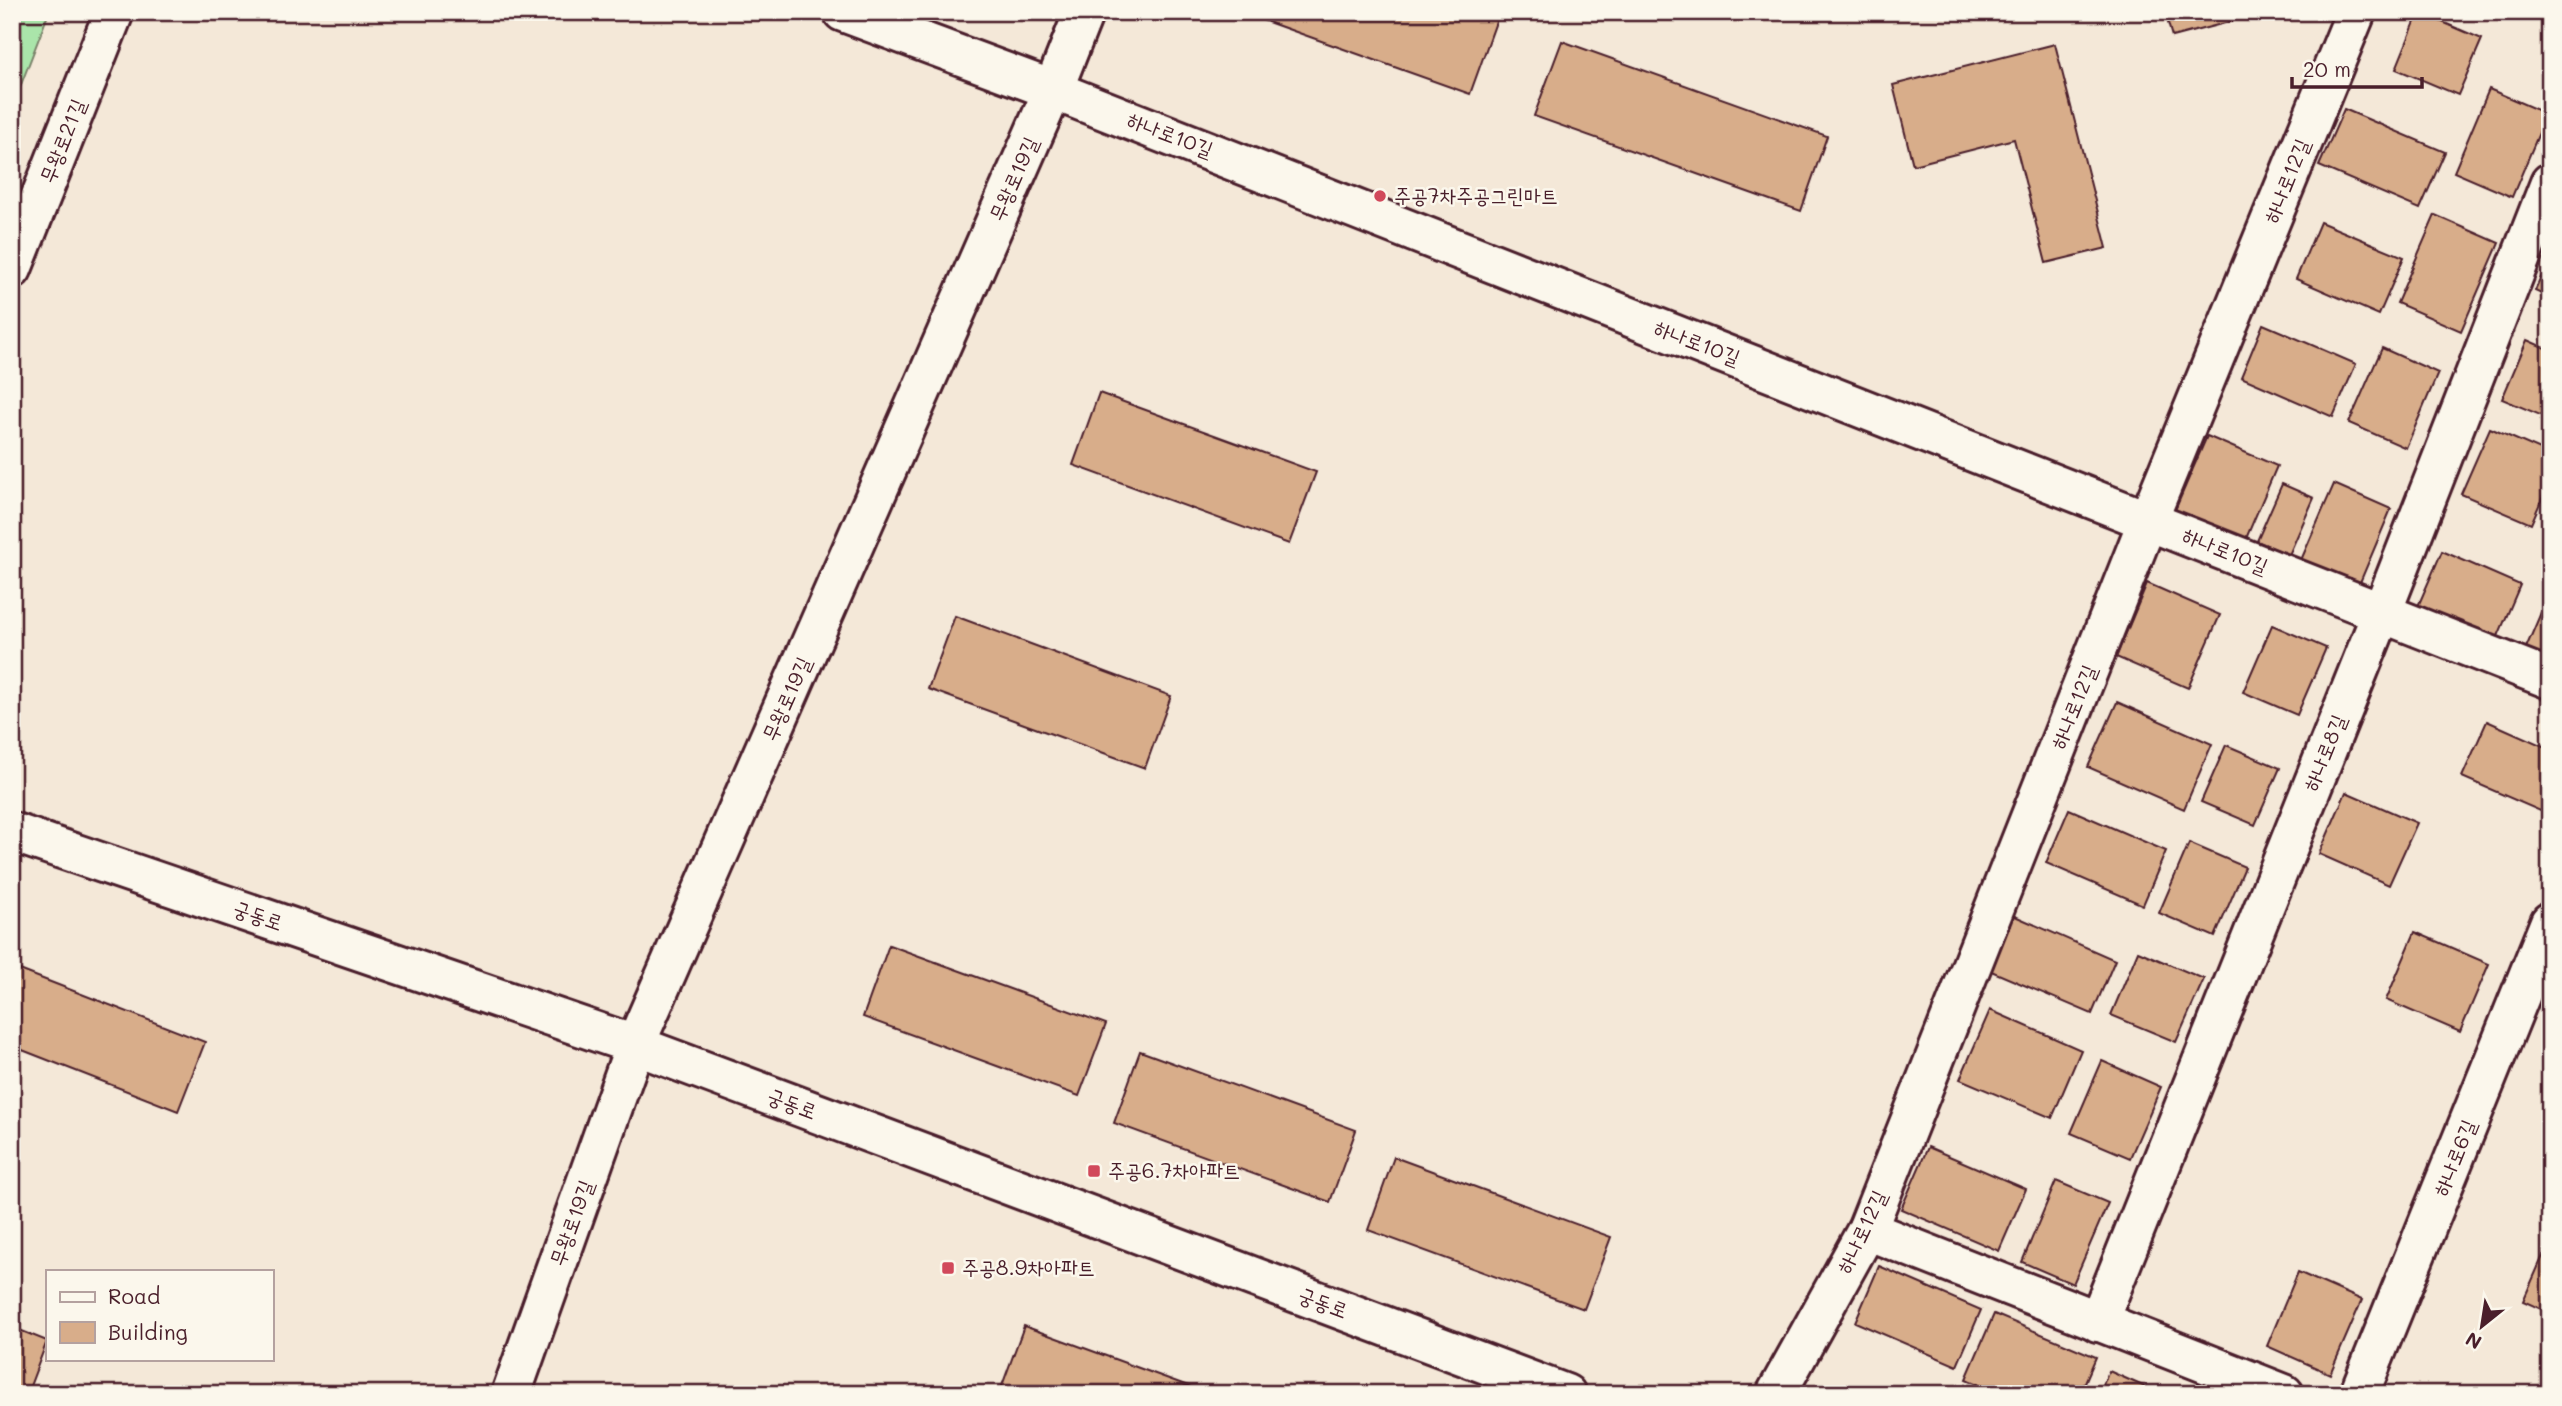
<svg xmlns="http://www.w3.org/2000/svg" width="2562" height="1406" font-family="Mali,'Poor Story',sans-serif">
  <rect width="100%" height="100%" fill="#f4e8d8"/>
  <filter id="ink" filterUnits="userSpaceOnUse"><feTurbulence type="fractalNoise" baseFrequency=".0143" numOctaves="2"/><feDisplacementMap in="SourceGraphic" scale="14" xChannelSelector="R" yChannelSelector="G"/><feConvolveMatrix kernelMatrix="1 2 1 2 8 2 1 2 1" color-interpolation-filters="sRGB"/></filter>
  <g filter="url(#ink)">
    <!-- green -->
    <polygon fill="#aae5aa" stroke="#7a826a" stroke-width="2" points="12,12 49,12 12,108"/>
    <!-- building -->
    <g fill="#d8ad8a" stroke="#4a1f2b" stroke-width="2">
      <polygon points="1240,12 1477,12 1497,19 1470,94"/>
      <polygon points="2165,12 2231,12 2233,21 2172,37"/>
      <polygon points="2419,12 2482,39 2458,95 2396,69"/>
      <polygon points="1562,41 1827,136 1801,211 1534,116"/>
      <polygon points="2055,44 2107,248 2046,263 2014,139 1913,165 1893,85"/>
      <polygon points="2489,89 2547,114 2512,197 2454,172"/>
      <polygon points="2344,109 2445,152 2420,209 2319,166"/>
      <polygon points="2435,215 2499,243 2461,331 2397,303"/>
      <polygon points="2320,222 2404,257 2379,315 2296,279"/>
      <polygon points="2550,257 2550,298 2535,291"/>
      <polygon points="2263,324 2356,364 2333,417 2241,377"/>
      <polygon points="2527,340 2550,350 2550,419 2502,399"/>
      <polygon points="2382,348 2438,373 2406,448 2349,423"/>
      <polygon points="1099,393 1316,472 1289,544 1073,465"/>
      <polygon points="2490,428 2550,454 2550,480 2531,524 2461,494"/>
      <polygon points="2207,436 2277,466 2242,548 2172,517"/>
      <polygon points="2282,484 2314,498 2289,555 2257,541"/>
      <polygon points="2334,484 2391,509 2356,592 2298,567"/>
      <polygon points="2442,551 2520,585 2493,648 2415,613"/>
      <polygon points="2147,583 2220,615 2188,688 2116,657"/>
      <polygon points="2548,596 2550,596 2550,666 2523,655"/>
      <polygon points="955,616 1171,696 1145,768 928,689"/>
      <polygon points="2272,625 2326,648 2297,715 2243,692"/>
      <polygon points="2117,702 2212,744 2184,809 2088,767"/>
      <polygon points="2487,721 2550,749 2550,801 2545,813 2462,777"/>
      <polygon points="2226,745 2280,768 2255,825 2201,802"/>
      <polygon points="2346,792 2417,823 2389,885 2319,854"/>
      <polygon points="2069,809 2166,851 2143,905 2046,863"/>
      <polygon points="2189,843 2245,867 2215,937 2159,913"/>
      <polygon points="2008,913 2115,960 2092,1014 1984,968"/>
      <polygon points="2415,932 2489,964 2460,1032 2386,1000"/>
      <polygon points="889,945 1106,1024 1079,1096 863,1017"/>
      <polygon points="2138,951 2204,979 2176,1042 2111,1015"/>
      <polygon points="12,967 205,1042 178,1111 12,1046"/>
      <polygon points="1990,1010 2081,1050 2052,1118 1960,1079"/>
      <polygon points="1140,1051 1356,1130 1330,1202 1114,1123"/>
      <polygon points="2102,1061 2161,1087 2130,1158 2071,1133"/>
      <polygon points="1928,1147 2026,1189 1999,1251 1901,1209"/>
      <polygon points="1394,1157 1611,1237 1584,1309 1368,1230"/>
      <polygon points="2056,1181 2108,1203 2073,1284 2022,1262"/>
      <polygon points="2550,1240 2550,1313 2523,1301"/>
      <polygon points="1879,1266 1981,1310 1957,1366 1855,1322"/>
      <polygon points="2298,1272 2362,1300 2330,1374 2267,1346"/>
      <polygon points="1994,1314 2096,1357 2080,1394 2000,1394 1966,1379"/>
      <polygon points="1024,1326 1210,1394 999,1394"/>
      <polygon points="12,1327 47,1341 27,1394 12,1394"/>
      <polygon points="2109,1371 2161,1394 2099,1394"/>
    </g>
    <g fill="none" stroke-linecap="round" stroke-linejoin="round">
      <!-- minor casing -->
      <g stroke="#4a1f2b" stroke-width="44">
        <g id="minor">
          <polyline points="843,12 1053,90 2550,679"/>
          <polyline points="12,269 114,12"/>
          <polyline points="12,832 635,1045 1566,1394"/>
          <polyline points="1867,1230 2284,1394"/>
          <polyline points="2098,1322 2382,612 2550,183"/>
          <polyline points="511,1394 635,1045 1053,90 1084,12"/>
          <polyline points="1776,1394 1867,1230 2148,520 2356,12"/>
          <polyline points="2359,1394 2550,922"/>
        </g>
      </g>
      <!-- minor -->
      <use href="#minor" stroke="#fbf7ec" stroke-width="38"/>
    </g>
  </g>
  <!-- markers -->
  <g fill="#d1495b" stroke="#fbf7ec" stroke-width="2.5">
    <circle cx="1380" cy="196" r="7"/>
    <rect x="1087" y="1164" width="14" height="14" rx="3.5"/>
    <rect x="941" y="1261" width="14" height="14" rx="3.5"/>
  </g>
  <g text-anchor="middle" stroke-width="5" stroke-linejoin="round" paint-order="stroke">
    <!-- street labels -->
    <g font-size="21" fill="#4a1f2b" stroke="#fbf7ec">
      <text transform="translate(1170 135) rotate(21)" y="7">하나로10길</text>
      <text transform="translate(63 141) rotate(-68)" y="7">무왕로21길</text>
      <text transform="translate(1014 179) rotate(-66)" y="7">무왕로19길</text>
      <text transform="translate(2287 181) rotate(-68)" y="7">하나로12길</text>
      <text transform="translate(1697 343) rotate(21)" y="7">하나로10길</text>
      <text transform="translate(2225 551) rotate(22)" y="7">하나로10길</text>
      <text transform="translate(787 699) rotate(-66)" y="7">무왕로19길</text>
      <text transform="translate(2074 707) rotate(-68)" y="7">하나로12길</text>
      <text transform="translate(2325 753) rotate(-68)" y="7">하나로8길</text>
      <text transform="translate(258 916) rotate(19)" y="7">궁동로</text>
      <text transform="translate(792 1104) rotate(21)" y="7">궁동로</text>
      <text transform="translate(2455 1158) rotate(-68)" y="7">하나로6길</text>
      <text transform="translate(572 1223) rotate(-70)" y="7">무왕로19길</text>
      <text transform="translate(1862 1232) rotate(-65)" y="7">하나로12길</text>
      <text transform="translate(1323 1303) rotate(21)" y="7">궁동로</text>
    </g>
    <!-- poi labels -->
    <g font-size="21" fill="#4a1f2b" stroke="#fbf7ec" text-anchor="start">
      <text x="1394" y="203">주공7차주공그린마트</text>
      <text x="1108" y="1178">주공6.7차아파트</text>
      <text x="962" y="1275">주공8.9차아파트</text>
    </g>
  </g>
  <!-- margin -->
  <rect width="2562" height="1406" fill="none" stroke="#fbf7ec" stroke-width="42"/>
  <rect x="21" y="21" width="2520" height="1364" fill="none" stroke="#4a1f2b" stroke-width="2.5" filter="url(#ink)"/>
  <!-- legend -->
  <rect x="46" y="1270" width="228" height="91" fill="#fbf7ec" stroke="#b4a19f" stroke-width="2"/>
  <rect x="60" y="1292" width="35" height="10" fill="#fbf7ec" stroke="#b4a19f" stroke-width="2"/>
  <text x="108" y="1304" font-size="21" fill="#4a1f2b">Road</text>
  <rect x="60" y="1322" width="35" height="21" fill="#d8ad8a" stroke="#b4a19f" stroke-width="2"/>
  <text x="108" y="1340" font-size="21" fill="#4a1f2b">Building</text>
  <!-- north arrow -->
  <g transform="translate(2482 1326) rotate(210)" stroke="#fbf7ec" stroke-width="5" paint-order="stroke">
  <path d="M0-5L12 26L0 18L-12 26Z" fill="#4a1f2b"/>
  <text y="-10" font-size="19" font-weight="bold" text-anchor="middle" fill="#4a1f2b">N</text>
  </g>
  <!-- scale -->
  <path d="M2292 77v10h130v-10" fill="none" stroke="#4a1f2b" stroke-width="3.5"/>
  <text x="2303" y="77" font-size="21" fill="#4a1f2b" stroke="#fbf7ec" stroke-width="5" paint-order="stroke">20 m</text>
</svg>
